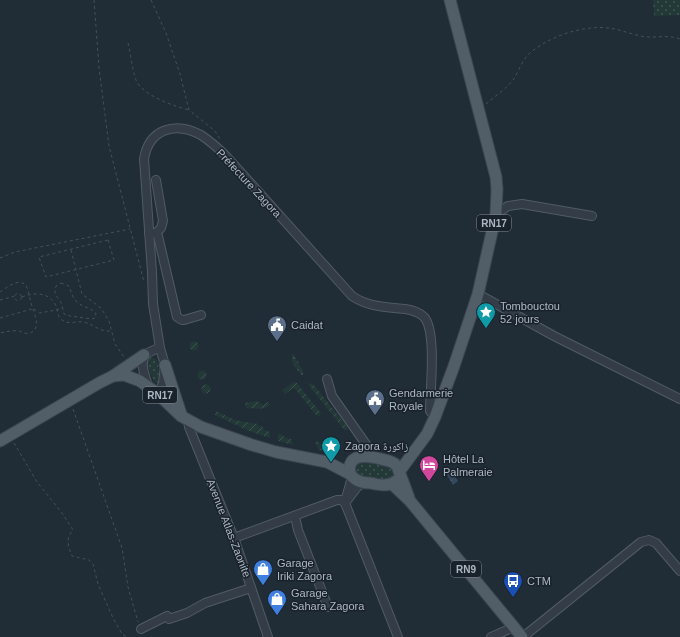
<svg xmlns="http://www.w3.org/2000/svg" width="680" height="637" font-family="Helvetica,'Noto Naskh Arabic',sans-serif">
  <defs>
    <pattern id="grass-dots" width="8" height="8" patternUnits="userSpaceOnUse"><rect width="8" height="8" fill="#233938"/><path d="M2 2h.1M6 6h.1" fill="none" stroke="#405453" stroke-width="1.8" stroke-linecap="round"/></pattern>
    <pattern id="garden-furrows" width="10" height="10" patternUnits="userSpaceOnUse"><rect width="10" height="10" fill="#233938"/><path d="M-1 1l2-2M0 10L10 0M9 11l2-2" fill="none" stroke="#405453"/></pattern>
    <pattern id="water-ripples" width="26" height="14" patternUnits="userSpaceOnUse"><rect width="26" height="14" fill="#34495d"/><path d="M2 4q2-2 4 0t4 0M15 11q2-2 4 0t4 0" fill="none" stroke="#4f6173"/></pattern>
  </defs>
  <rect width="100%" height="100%" fill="#202c36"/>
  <!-- grass -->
  <g fill="url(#grass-dots)">
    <polygon points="653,0 680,0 680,15 654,16"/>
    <path d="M293,353L303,371V375H301C297,368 288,361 293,353Z"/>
    <polygon points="150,357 156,359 158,363 159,382 156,383 154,382 146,363 147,360"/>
    <path d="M365,461L391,466L396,471C395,475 394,478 391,479C382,483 361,479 355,472L356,465L360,462Z"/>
  </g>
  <!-- garden -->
  <g fill="url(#garden-furrows)">
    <circle cx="194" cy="346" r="4.5"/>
    <circle cx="202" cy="375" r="4.5"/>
    <polygon points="294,382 297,383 321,413 319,416 316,415 295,389 293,388 285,394 282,390"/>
    <polygon points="309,383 314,385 348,428 345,431 308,384"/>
    <circle cx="206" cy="389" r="4.5"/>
    <path d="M257,401L263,405L268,402L270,405C264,411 255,408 246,408L245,403Z"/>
    <polygon points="216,411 235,420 258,424 258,426 262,426 264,430 270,432 270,438 249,431 215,415"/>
    <polygon points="278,434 281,434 286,438 291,439 293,445 278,441"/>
    <polygon points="317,441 328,450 327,452 319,450 315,442"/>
  </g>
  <!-- water -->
  <polygon fill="url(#water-ripples)" points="450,468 458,481 453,485 447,475 449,473 447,470"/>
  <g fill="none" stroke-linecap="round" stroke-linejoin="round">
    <!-- minor casing -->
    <g stroke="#515b65" stroke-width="10">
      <g id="minor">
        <polyline points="156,180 163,221 161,228 156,233"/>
        <polyline points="496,214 508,206 522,204 592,216"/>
        <polyline points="149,233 156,233 158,236 177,317 182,320 184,320 201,315"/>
        <polyline points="478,294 554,336 680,399"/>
        <polyline points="327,379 332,396 370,450 370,457"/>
        <path d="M148,386C142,367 136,354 160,348"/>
        <path d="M158,394L163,383L165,365L160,348L153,304L152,272L144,159C149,129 175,121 201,135C210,141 219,149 227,157L352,296C368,307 386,307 405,309C412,310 419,312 424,317C437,331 430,392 430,411L435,417"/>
        <polyline points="188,421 189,427 234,538 268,637"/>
        <polyline points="346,498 352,477"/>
        <polyline points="345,503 398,637"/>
        <polyline points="345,503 358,486 364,483"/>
        <polyline points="295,516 298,530 328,607"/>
        <polyline points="234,538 337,500 341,500 345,503"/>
        <polyline points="141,629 167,616 169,619 187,613 205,603 251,588"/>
        <polyline points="491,637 514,627"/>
        <polyline points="523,637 641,542 649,540 656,543 680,571"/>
      </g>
    </g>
    <!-- major casing -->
    <g stroke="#3d4650" stroke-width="13">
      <g id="major">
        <polyline points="165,365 181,414"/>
        <polyline points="113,376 144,355"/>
        <polyline points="0,441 99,383 113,376 124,375 140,381 158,394 181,416 201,427 252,445 276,452 327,462 350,474"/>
        <polyline points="399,472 427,434 435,417 454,366 478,294 496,214 497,189 496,177 450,0"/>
        <path d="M396,481C389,487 379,485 370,483C365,483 359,482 355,479C347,474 348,462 356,458C363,455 373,457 381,459C385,460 392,461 395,464C398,466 407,493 409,498"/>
        <polyline points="392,484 410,501 522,637"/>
      </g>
    </g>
    <!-- path -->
    <g stroke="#405455" stroke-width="1" stroke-dasharray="3 3" stroke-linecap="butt">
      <polyline points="94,0 99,68 109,146 144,282"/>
      <polyline points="151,0 166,33 180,74 189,110 215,131 220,139"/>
      <path d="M128,43C131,55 132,69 136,80C142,95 173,106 189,110"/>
      <path d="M486,104C495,96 506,89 513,80C518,73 521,63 527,56C546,37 582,25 608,28C619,29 630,34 641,36C654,39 667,34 680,39"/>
      <polygon points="108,240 114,260 46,277 39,257"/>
      <polyline points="71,250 82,294 101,308 109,321 115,344 124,357"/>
      <polyline points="0,258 15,252 130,229"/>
      <path d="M61,283L69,286C71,291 72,297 76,301C81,307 90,307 96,313L95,318L92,319L70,316L64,314C63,310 62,304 60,301C55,294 54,295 56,286Z"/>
      <path d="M0,292C8,287 17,278 26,285C29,293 30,301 33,309C35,316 41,329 30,333C26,335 22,331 18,331C12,330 6,332 0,333"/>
      <circle cx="18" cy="297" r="3.5"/>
      <path d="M22,297C34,292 50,292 56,306C58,311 57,317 62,320C68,325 75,321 83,322C94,324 98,332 112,331"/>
      <polyline points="0,300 15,296"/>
      <polyline points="34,309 39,313 57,310 62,307"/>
      <polyline points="0,318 32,309"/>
      <polyline points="73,409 122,548 128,587 138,622"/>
      <path d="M14,443L37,482L62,513L73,530C65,539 68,546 72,556L89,560L93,564L98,584L113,618L122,634L127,637"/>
    </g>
    <!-- minor -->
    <use href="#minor" stroke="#343d47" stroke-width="8"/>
    <!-- major -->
    <use href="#major" stroke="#515d67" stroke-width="11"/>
  </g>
  <!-- icons -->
  <defs>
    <g id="sight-pin" transform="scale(1)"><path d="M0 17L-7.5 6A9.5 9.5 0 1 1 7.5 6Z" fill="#0f9aa8" stroke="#19222b"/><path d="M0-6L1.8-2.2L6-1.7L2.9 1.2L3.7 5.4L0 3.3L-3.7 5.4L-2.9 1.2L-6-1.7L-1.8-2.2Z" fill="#fff"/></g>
    <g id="civic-pin" transform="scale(1)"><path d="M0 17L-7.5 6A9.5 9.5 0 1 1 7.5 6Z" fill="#5c6f8a" stroke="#19222b"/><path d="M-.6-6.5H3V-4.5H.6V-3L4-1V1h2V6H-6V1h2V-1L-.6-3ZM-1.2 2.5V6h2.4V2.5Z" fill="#fff"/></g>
    <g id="hotel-pin" transform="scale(1)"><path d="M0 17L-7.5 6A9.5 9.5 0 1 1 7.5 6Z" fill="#d1479c" stroke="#19222b"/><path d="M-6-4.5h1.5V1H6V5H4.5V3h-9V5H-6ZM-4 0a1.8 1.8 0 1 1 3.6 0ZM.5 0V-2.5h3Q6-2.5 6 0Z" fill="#fff"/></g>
    <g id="shop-pin" transform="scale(1)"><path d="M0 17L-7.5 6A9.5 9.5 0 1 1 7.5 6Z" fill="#3f7fe0" stroke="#19222b"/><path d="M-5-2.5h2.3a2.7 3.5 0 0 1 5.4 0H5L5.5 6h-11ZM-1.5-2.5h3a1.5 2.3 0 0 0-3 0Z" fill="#fff"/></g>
    <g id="bus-pin" transform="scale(1)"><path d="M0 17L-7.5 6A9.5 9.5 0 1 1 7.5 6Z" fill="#1a4fb4" stroke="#19222b"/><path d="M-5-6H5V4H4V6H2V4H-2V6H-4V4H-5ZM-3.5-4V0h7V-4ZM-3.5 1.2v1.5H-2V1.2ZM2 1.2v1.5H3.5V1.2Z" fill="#fff"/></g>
  </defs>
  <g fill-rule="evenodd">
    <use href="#sight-pin" x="486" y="312"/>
    <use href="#civic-pin" x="277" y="325"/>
    <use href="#civic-pin" x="375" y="399"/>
    <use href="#sight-pin" x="331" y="446"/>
    <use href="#hotel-pin" x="429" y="465"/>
    <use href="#shop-pin" x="263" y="569"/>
    <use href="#bus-pin" x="513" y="581"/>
    <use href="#shop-pin" x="277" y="599"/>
  </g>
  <g text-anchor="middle" stroke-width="3" stroke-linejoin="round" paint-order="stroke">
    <!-- shield labels -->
    <g fill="#19222b" stroke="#818b96" stroke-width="1">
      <rect x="477" y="215" width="34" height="16" rx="3"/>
      <rect x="143" y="387" width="34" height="16" rx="3"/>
      <rect x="451" y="561" width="30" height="16" rx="3"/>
    </g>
    <g font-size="10" font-weight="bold" fill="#aeb8c4">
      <text x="494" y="227">RN17</text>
      <text x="160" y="399">RN17</text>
      <text x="466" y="573">RN9</text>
    </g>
    <!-- street labels -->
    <g font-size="11" fill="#aeb8c4" stroke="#19222b">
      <text transform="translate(249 183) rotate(47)" y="4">Préfecture Zagora</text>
      <text transform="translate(229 528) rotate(69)" y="4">Avenue Atlas-Zaonite</text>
    </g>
    <!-- poi labels -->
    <g font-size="11" fill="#aeb8c4" stroke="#19222b" text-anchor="start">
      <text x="500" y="310">Tombouctou<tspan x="500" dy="13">52 jours</tspan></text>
      <text x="291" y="329">Caidat</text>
      <text x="389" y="397">Gendarmerie<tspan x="389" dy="13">Royale</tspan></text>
      <text x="345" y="450">Zagora زاكورة</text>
      <text x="443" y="463">Hôtel La<tspan x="443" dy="13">Palmeraie</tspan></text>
      <text x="277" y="567">Garage<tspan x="277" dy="13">Iriki Zagora</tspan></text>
      <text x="527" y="585">CTM</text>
      <text x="291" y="597">Garage<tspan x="291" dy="13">Sahara Zagora</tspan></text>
    </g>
  </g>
</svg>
